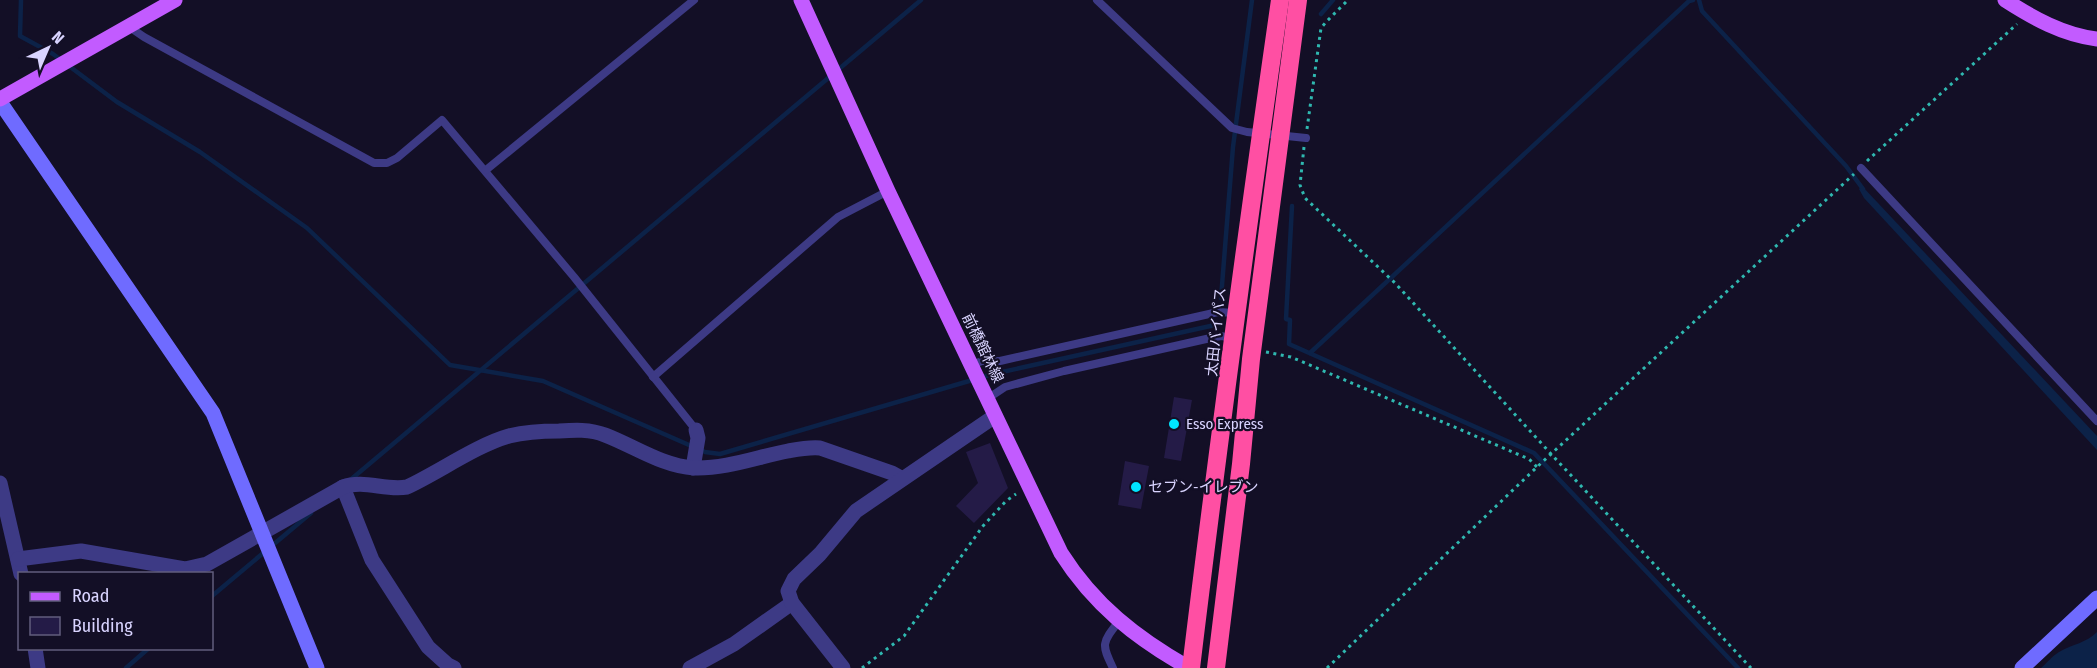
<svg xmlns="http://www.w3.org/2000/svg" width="2097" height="668" font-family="'Fira Sans Condensed','Noto Sans JP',sans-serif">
  <rect width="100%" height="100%" fill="#130f26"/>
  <!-- water -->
  <g fill="#0c2248">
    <polygon points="1862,186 2097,436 2097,450 1864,198 1859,189"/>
    <path d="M2097,632V668H2041C2047,663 2052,656 2059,652C2073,644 2086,643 2097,632Z"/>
  </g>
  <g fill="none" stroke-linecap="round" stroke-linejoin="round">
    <!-- stream -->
    <g stroke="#0c2248" stroke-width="4.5">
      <polyline points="21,0 20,36 53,54 117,102 200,152 307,228 450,365 543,381 705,452 720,454 993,374 1215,325"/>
      <polyline points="1699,0 1702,11 1846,166 1863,189"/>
      <polyline points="1321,14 1333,0"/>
      <polyline points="1292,206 1286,319 1290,320 1289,344 1534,453 1738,668"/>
      <polyline points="1221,298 1233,147 1252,0"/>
      <polyline points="1310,353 1689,1 1693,0"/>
      <polyline points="349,481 921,0"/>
      <polyline points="212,596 311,513"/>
      <polyline points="126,668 149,648"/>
    </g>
  </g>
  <!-- building -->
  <g fill="#241b47">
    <polygon points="1174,397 1192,400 1181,461 1164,458"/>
    <polygon points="990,443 1008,488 974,523 956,506 978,483 966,452"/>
    <polygon points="1125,461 1149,466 1141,509 1118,505"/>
  </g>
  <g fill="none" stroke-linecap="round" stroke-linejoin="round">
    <!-- path -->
    <g stroke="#2fb8b0" stroke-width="3" stroke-dasharray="3 4.5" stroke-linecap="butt">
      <polyline points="1307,129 1321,28 1326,22 1348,0"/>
      <polyline points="1304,147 1300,185 1305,198 1395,283 1552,455 1751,668"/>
      <polyline points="1867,161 2017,24"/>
      <polyline points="1266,352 1291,357 1529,459 1537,467"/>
      <polyline points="862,668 904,636 983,526 1006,501 1016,494"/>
      <polyline points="1327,668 1537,467 1854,174"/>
    </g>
    <!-- lane -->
    <g stroke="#3d3a85" stroke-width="8">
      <polyline points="1097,0 1232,128 1247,132 1306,138"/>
      <polyline points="128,26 144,37 374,163 387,163 397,158 442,120 574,277 696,430"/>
      <polyline points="1861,168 2097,421"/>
      <polyline points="486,170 694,0"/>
      <polyline points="971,365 982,361 1000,361 1218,312 1235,313"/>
      <polyline points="653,377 838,217 888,191"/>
      <polyline points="987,399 1005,387 1064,371 1215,337 1222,336 1232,339"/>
      <path d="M1113,668C1101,644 1102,643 1119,621"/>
    </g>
    <!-- street -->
    <g stroke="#3d3a85" stroke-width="15">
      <polyline points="693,468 698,438 696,430"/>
      <polyline points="0,483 21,574"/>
      <polyline points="343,487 372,560 428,647 448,665 454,668"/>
      <path d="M18,559L81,551L185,569L207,564L343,487C364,479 385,491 407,487C439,472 477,445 509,436C525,432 543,431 559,431C574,430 590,429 605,435C634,446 662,466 694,468C726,469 757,457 788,451C799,449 809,447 820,448L892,473L901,478"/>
      <polyline points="35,648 38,668"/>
      <polyline points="690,668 734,644 792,603"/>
      <polyline points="843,668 792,603 788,591 794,579 820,554 856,511 995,416"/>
    </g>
    <!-- secondary -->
    <g stroke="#6f6bff" stroke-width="15">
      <polyline points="0,102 213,413 317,668"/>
      <polyline points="2022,668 2097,598"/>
    </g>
    <!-- primary -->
    <g stroke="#c25bff" stroke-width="15">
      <path d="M801,0L888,191L1061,553C1094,605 1136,638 1189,668"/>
      <path d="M2005,0C2033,18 2063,35 2097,39"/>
      <polyline points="0,99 175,0"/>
    </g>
    <!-- highway -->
    <g stroke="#ff4fa3" stroke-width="18">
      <path d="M1191,668C1218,445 1248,223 1280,0"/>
      <polyline points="1216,668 1241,464 1251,359 1298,0"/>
    </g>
  </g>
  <!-- markers -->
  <g fill="#00e5ff" stroke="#130f26" stroke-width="2">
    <circle cx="1174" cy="424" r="6"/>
    <circle cx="1136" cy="487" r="6"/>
  </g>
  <g text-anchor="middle" stroke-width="4.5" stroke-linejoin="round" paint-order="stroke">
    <!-- street labels -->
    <g font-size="15" fill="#d9d4ff" stroke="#130f26">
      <text transform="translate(1216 332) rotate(-84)" y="5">太田バイパス</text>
      <text transform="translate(983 348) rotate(64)" y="5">前橋館林線</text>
    </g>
    <!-- poi labels -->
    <g font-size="15" fill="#d9d4ff" stroke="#130f26" text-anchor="start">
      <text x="1186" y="429">Esso Express</text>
      <text x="1148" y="492">セブン-イレブン</text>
    </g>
  </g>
  <!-- legend -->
  <rect x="18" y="572" width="195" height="78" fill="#130f26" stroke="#625e7d" stroke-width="1.5"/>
  <rect x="30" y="592" width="30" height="9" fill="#c25bff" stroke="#625e7d" stroke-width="1.5"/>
  <text x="72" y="602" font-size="18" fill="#d9d4ff">Road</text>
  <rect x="30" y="617" width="30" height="18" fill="#241b47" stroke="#625e7d" stroke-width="1.5"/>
  <text x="72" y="632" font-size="18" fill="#d9d4ff">Building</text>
  <!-- north arrow -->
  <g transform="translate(48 48) rotate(44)" stroke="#130f26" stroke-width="4.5" paint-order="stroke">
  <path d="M0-4.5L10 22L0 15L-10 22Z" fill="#d9d4ff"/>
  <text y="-9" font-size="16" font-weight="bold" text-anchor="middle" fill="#d9d4ff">N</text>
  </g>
</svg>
